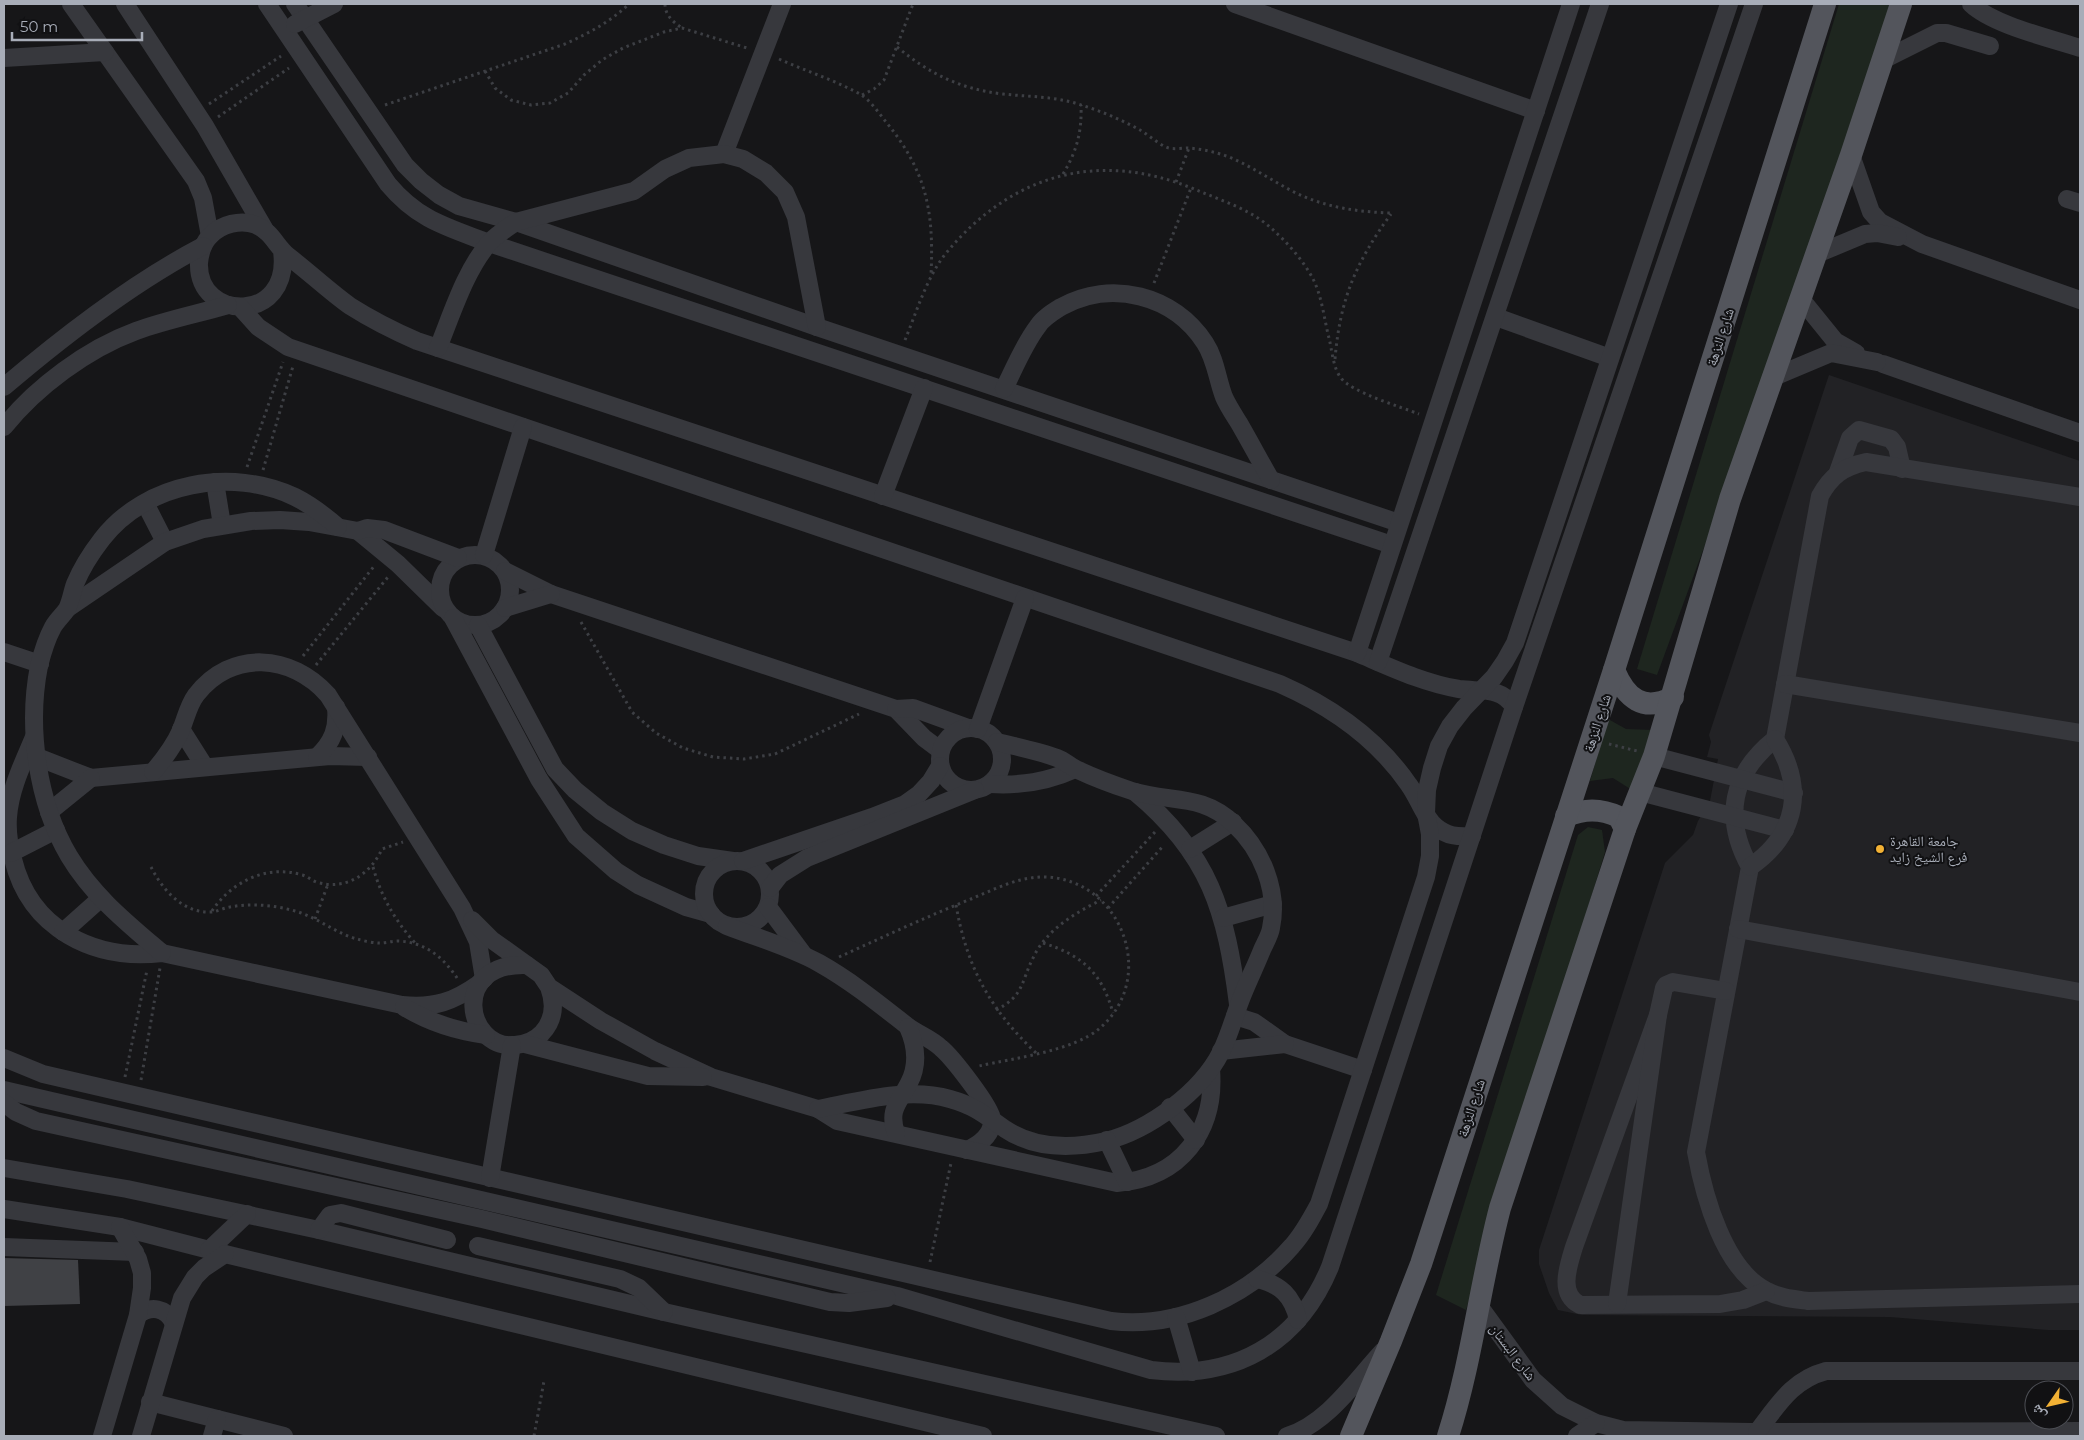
<svg xmlns="http://www.w3.org/2000/svg" width="2084" height="1440" font-family="Montserrat,'Noto Naskh Arabic',sans-serif">
  <rect width="100%" height="100%" fill="#161618"/>
  <!-- built -->
  <polygon fill="#222225" points="1829,375 2080,461 2080,1330 2048,1330 1890,1317 1582,1315 1558,1310 1549,1293 1539,1264 1539,1250 1665,863 1693,835 1698,821 1710,801 1718,759 1707,757 1711,742 1709,735"/>
  <!-- green -->
  <g fill="#1e261f">
    <polygon points="1839,4 1891,4 1762,390 1657,675 1637,669"/>
    <polygon points="1608,719 1626,729 1653,730 1632,790 1613,778 1590,781"/>
    <polygon points="1588,827 1602,830 1605,852 1466,1310 1436,1295 1578,835"/>
  </g>
  <!-- building -->
  <polygon fill="#404145" points="4,1258 78,1260 80,1304 4,1306"/>
  <g fill="none" stroke-linecap="round" stroke-linejoin="round">
    <!-- path -->
    <g stroke="#3d3f44" stroke-width="3" stroke-dasharray="2.5 4" stroke-linecap="butt">
      <path d="M665,4C665,15 673,22 682,28"/>
      <path d="M897,47C930,74 960,89 1003,94C1029,97 1055,96 1081,105C1101,111 1122,120 1140,130C1149,135 1157,143 1166,147C1172,150 1181,148 1188,148C1202,149 1216,152 1229,157C1251,166 1271,180 1292,191C1323,207 1357,212 1391,213"/>
      <path d="M779,59C806,71 834,80 860,94C870,100 879,113 886,122C927,172 934,212 931,275"/>
      <polyline points="485,71 495,88 511,100 531,105 550,103 568,93 584,75 602,60 623,48 664,32 682,28 747,48"/>
      <polyline points="862,95 874,89 884,80 913,4"/>
      <polyline points="209,104 281,56"/>
      <path d="M385,105L565,44C589,33 610,22 629,4"/>
      <polyline points="218,117 289,68"/>
      <path d="M1063,174C1077,151 1082,131 1081,105"/>
      <polyline points="1176,182 1189,148"/>
      <polyline points="1154,283 1191,188"/>
      <path d="M905,340C917,311 927,276 947,252C1013,173 1100,150 1194,189C1220,200 1250,209 1271,228C1286,241 1302,259 1312,277C1322,295 1324,319 1329,338C1332,350 1333,368 1341,378C1351,392 1401,407 1419,414"/>
      <path d="M1335,359C1340,299 1356,262 1391,214"/>
      <polyline points="247,467 283,362"/>
      <polyline points="263,470 293,366"/>
      <polyline points="581,622 632,712 656,733 683,748 713,757 744,759 775,754 859,714"/>
      <polyline points="303,656 375,565"/>
      <polyline points="316,665 388,577"/>
      <polyline points="1609,744 1637,751"/>
      <path d="M151,867C162,889 183,914 212,912C218,911 224,908 230,907C251,903 274,905 295,911C317,917 335,933 357,939C364,941 373,943 380,943C386,943 392,941 398,941C425,942 443,957 457,978"/>
      <path d="M373,867C381,896 394,919 415,943"/>
      <polyline points="1096,896 1155,832"/>
      <path d="M956,905C967,968 990,1009 1036,1053"/>
      <polyline points="1108,908 1164,845"/>
      <path d="M212,911C231,882 267,864 302,875C307,876 311,880 316,882C345,891 370,875 382,849L403,842"/>
      <polyline points="315,919 328,884"/>
      <path d="M1043,943C1082,955 1102,973 1113,1013"/>
      <path d="M839,957C883,937 926,917 971,899C995,889 1020,876 1046,877C1122,880 1158,978 1100,1028C1074,1051 1014,1058 979,1066"/>
      <path d="M996,1010C1024,996 1021,982 1033,958C1046,930 1075,913 1101,900"/>
      <polyline points="125,1077 147,970"/>
      <polyline points="141,1080 160,968"/>
      <polyline points="930,1262 951,1163"/>
      <polyline points="534,1436 544,1381"/>
    </g>
    <!-- minor -->
    <g stroke="#37383d" stroke-width="18">
      <polyline points="71,4 196,181 203,198 210,236"/>
      <polyline points="125,4 205,126 265,230"/>
      <path d="M267,4L388,184C418,220 447,227 489,243L1392,545"/>
      <polyline points="295,4 405,165 421,181 439,195 459,206 516,222 817,327 1399,523"/>
      <polyline points="1235,4 1536,111"/>
      <path d="M1971,4C1993,25 2050,38 2080,48"/>
      <polyline points="295,24 334,4"/>
      <polyline points="4,58 105,52"/>
      <polyline points="1883,60 1937,33 1946,33 1990,46"/>
      <polyline points="724,154 782,4"/>
      <polyline points="1851,155 1871,212 1880,222 1922,244 2080,300"/>
      <polyline points="2067,199 2080,203"/>
      <path d="M282,251C292,324 197,322 199,263C200,253 203,243 210,236C221,224 241,219 256,225C272,232 276,246 288,256C309,272 329,291 350,306C372,320 394,331 417,341L1357,653C1390,667 1423,683 1459,689C1480,692 1501,686 1514,707"/>
      <polyline points="1817,254 1865,234 1877,233 1898,237"/>
      <polyline points="1801,299 1835,341 1856,353"/>
      <path d="M240,307L258,327L288,347L1280,684C1332,707 1377,738 1409,785C1418,797 1424,817 1436,827C1447,836 1457,837 1472,836"/>
      <polyline points="1496,317 1610,358"/>
      <path d="M438,348C452,314 465,271 489,243C496,235 507,228 516,222L634,191L665,169L689,158L724,154L743,159L766,173L785,192L796,217L817,327"/>
      <polyline points="1883,364 2080,433"/>
      <polyline points="1774,377 1831,353 1877,362"/>
      <path d="M4,387C65,335 132,283 203,246"/>
      <path d="M1004,389C1014,369 1024,344 1038,326C1043,318 1053,312 1061,307C1111,279 1174,295 1205,343C1216,360 1217,379 1224,397C1228,406 1234,415 1239,423C1250,442 1260,461 1271,480"/>
      <path d="M4,427C36,387 87,349 136,331C166,320 197,314 228,305"/>
      <polyline points="1838,472 1850,438 1859,430 1891,439 1897,447 1902,469"/>
      <polyline points="215,482 222,525"/>
      <polyline points="883,496 924,388"/>
      <path d="M2080,497L1866,462C1843,467 1831,476 1820,496L1775,739C1731,774 1723,818 1750,867L1696,1152C1704,1196 1724,1270 1767,1291C1780,1298 1793,1299 1808,1301L2080,1294"/>
      <polyline points="145,503 165,542"/>
      <polyline points="358,531 398,564 443,608"/>
      <circle cx="475" cy="590" r="35"/>
      <polyline points="484,555 523,427"/>
      <polyline points="505,571 551,594 896,709 924,738 940,750"/>
      <polyline points="68,608 165,542 203,529 251,521 280,520 309,522 358,531 367,528 384,530 458,558"/>
      <polyline points="505,608 551,594"/>
      <polyline points="453,618 539,779 576,836 616,871 638,885 686,907 711,914"/>
      <polyline points="478,625 555,769 575,790 602,812 632,831 664,845 698,856 733,861"/>
      <polyline points="4,652 40,664"/>
      <polyline points="1357,653 1571,4"/>
      <polyline points="1378,662 1600,4"/>
      <polyline points="1785,684 2080,733"/>
      <polyline points="896,709 913,708 968,728"/>
      <circle cx="971" cy="759" r="31"/>
      <polyline points="181,729 205,767"/>
      <polyline points="978,729 1025,598"/>
      <path d="M34,737C23,763 10,789 8,817C7,831 9,845 13,859C30,929 94,961 162,953L402,1005C435,1008 453,1002 480,983"/>
      <polyline points="1654,756 1794,793"/>
      <polyline points="37,757 91,778 330,756 368,757"/>
      <path d="M317,757C333,742 338,728 336,707"/>
      <path d="M153,772C164,759 174,746 181,730C186,718 188,706 196,695C231,649 292,654 328,695L462,908L478,942L484,979"/>
      <path d="M990,784C1021,786 1047,782 1075,769"/>
      <path d="M1135,792C1210,854 1226,911 1238,1004"/>
      <polyline points="1640,792 1785,830"/>
      <polyline points="49,812 91,778"/>
      <polyline points="1190,849 1233,822"/>
      <polyline points="11,853 56,830"/>
      <circle cx="737" cy="894" r="33"/>
      <polyline points="743,861 872,817 905,804 919,794 931,781 940,766"/>
      <path d="M1750,867C1798,834 1805,787 1775,739"/>
      <polyline points="770,888 780,875 807,858 975,790"/>
      <polyline points="768,907 803,954"/>
      <polyline points="1223,918 1273,904"/>
      <polyline points="472,920 492,940 527,965"/>
      <path d="M727,926C758,938 790,947 819,963C851,981 878,1003 906,1025C917,1034 931,1038 941,1048C952,1057 991,1107 992,1119C993,1135 980,1144 967,1150"/>
      <polyline points="1738,929 2080,992"/>
      <polyline points="63,932 100,899"/>
      <path d="M162,953C127,923 93,896 69,856C37,802 27,727 39,666C42,654 47,638 53,627C57,620 63,615 67,609C71,601 72,592 75,584C82,567 92,552 102,539C146,482 232,467 295,497C311,505 324,515 338,527"/>
      <path d="M549,987C555,1003 555,1019 542,1033C535,1041 526,1044 515,1045C466,1050 449,962 527,965L541,975L549,987L601,1021L655,1051L711,1077L818,1109L837,1121L1117,1183C1181,1178 1216,1131 1211,1069"/>
      <path d="M404,1007C430,1023 456,1031 486,1035"/>
      <path d="M1658,1015L1574,1247C1568,1267 1558,1294 1580,1305L1720,1304L1743,1300L1766,1291"/>
      <polyline points="1235,1016 1254,1022 1285,1044 1363,1070"/>
      <polyline points="525,1044 648,1076 703,1077"/>
      <polyline points="1221,1051 1285,1044"/>
      <path d="M4,1058L43,1074L1111,1321C1178,1329 1248,1297 1292,1246C1303,1234 1311,1219 1319,1204L1426,877L1430,856V834L1426,813L1427,790L1432,768L1439,746L1450,726L1464,708L1494,677L1505,661L1515,643L1729,4"/>
      <path d="M4,1090L897,1296L1151,1370C1234,1380 1298,1344 1330,1267L1514,707L1754,4"/>
      <polyline points="4,1103 16,1112 36,1121 482,1219 830,1302 849,1303 887,1298"/>
      <polyline points="1170,1107 1196,1140"/>
      <path d="M818,1109C860,1101 908,1087 950,1099C975,1106 985,1115 1005,1129C1035,1149 1071,1149 1106,1141C1149,1130 1201,1092 1221,1052C1230,1034 1235,1013 1243,994C1249,979 1256,965 1262,950C1265,943 1270,935 1271,928C1279,890 1261,849 1234,824C1202,793 1170,803 1132,791C1114,785 1095,778 1078,770C1071,767 1065,761 1057,758C1038,751 1017,747 997,742"/>
      <path d="M896,1133C888,1109 899,1103 909,1083C919,1064 916,1045 908,1027"/>
      <polyline points="1107,1140 1127,1182"/>
      <polyline points="4,1168 127,1189 319,1230 664,1312 1216,1436"/>
      <polyline points="490,1178 512,1045"/>
      <polyline points="4,1209 120,1227 225,1254 983,1436"/>
      <polyline points="319,1230 330,1215 341,1213 447,1240"/>
      <polyline points="478,1246 620,1279 639,1288 664,1312"/>
      <polyline points="4,1247 135,1252"/>
      <polyline points="209,1250 247,1214"/>
      <path d="M1257,1279C1280,1284 1293,1296 1298,1320"/>
      <polyline points="1617,1304 1658,1015 1664,988 1666,985 1673,982 1726,991"/>
      <polyline points="1480,1307 1533,1380 1562,1406 1596,1423 1623,1430 1751,1432 2080,1431"/>
      <path d="M138,1315C151,1305 166,1308 173,1322"/>
      <polyline points="1176,1317 1192,1372"/>
      <polyline points="150,1402 284,1436"/>
      <path d="M1757,1432C1778,1405 1792,1380 1826,1371H2080"/>
      <polyline points="102,1436 138,1315 142,1288 142,1273 138,1259 120,1227"/>
      <polyline points="141,1436 182,1298 195,1277 204,1268 225,1254"/>
      <polyline points="212,1436 217,1419"/>
      <path d="M1287,1436C1327,1424 1355,1381 1383,1351"/>
      <polyline points="1577,1436 1596,1423"/>
    </g>
    <!-- major -->
    <g stroke="#53555c" stroke-width="22">
      <path d="M1614,670C1626,698 1643,713 1673,697"/>
      <path d="M1566,816C1584,809 1600,808 1619,817L1625,829"/>
      <polyline points="1351,1436 1391,1341 1421,1264 1614,670 1825,4"/>
      <path d="M1448,1436C1472,1361 1480,1284 1500,1208L1625,829L1654,756L1730,499L1851,155L1901,4"/>
    </g>
  </g>
  <!-- markers -->
  <circle fill="#f2b134" stroke="#111113" stroke-width="2" cx="1880" cy="849" r="5"/>
  <g text-anchor="middle" stroke-width="4" stroke-linejoin="round" paint-order="stroke">
    <!-- street labels -->
    <g font-size="14" fill="#a8adb8" stroke="#111113">
      <text transform="translate(1720 337) rotate(-72)" y="5">شارع النزهة</text>
      <text transform="translate(1597 723) rotate(-72)" y="5">شارع النزهة</text>
      <text transform="translate(1471 1108) rotate(-72)" y="5">شارع النزهة</text>
      <text transform="translate(1513 1352) rotate(53)" y="5">شارع البستان</text>
    </g>
    <!-- poi labels -->
    <g font-size="14" fill="#a8adb8" stroke="#111113" text-anchor="start">
      <text x="1890" y="846">جامعة القاهرة<tspan x="1890" dy="16">فرع الشيخ زايد</tspan></text>
    </g>
  </g>
  <!-- border -->
  <rect width="2084" height="1440" fill="none" stroke="#a8adb8" stroke-width="10"/>
  <!-- north arrow -->
  <g transform="translate(2049 1405) rotate(236)"><circle r="24" fill="#111113" stroke="#4d4f55"/>
  <path d="M0-4L9 19L0 12L-9 19Z" fill="#f2b134"/>
  <text y="-8" font-size="14" font-weight="bold" text-anchor="middle" fill="#a8adb8">ش</text>
  </g>
  <!-- scale -->
  <path d="M12 32v8h130v-8" fill="none" stroke="#a8adb8" stroke-width="2.5"/>
  <text x="20" y="32" font-size="15" fill="#a8adb8" stroke="#111113" stroke-width="4" paint-order="stroke">50 m</text>
</svg>
